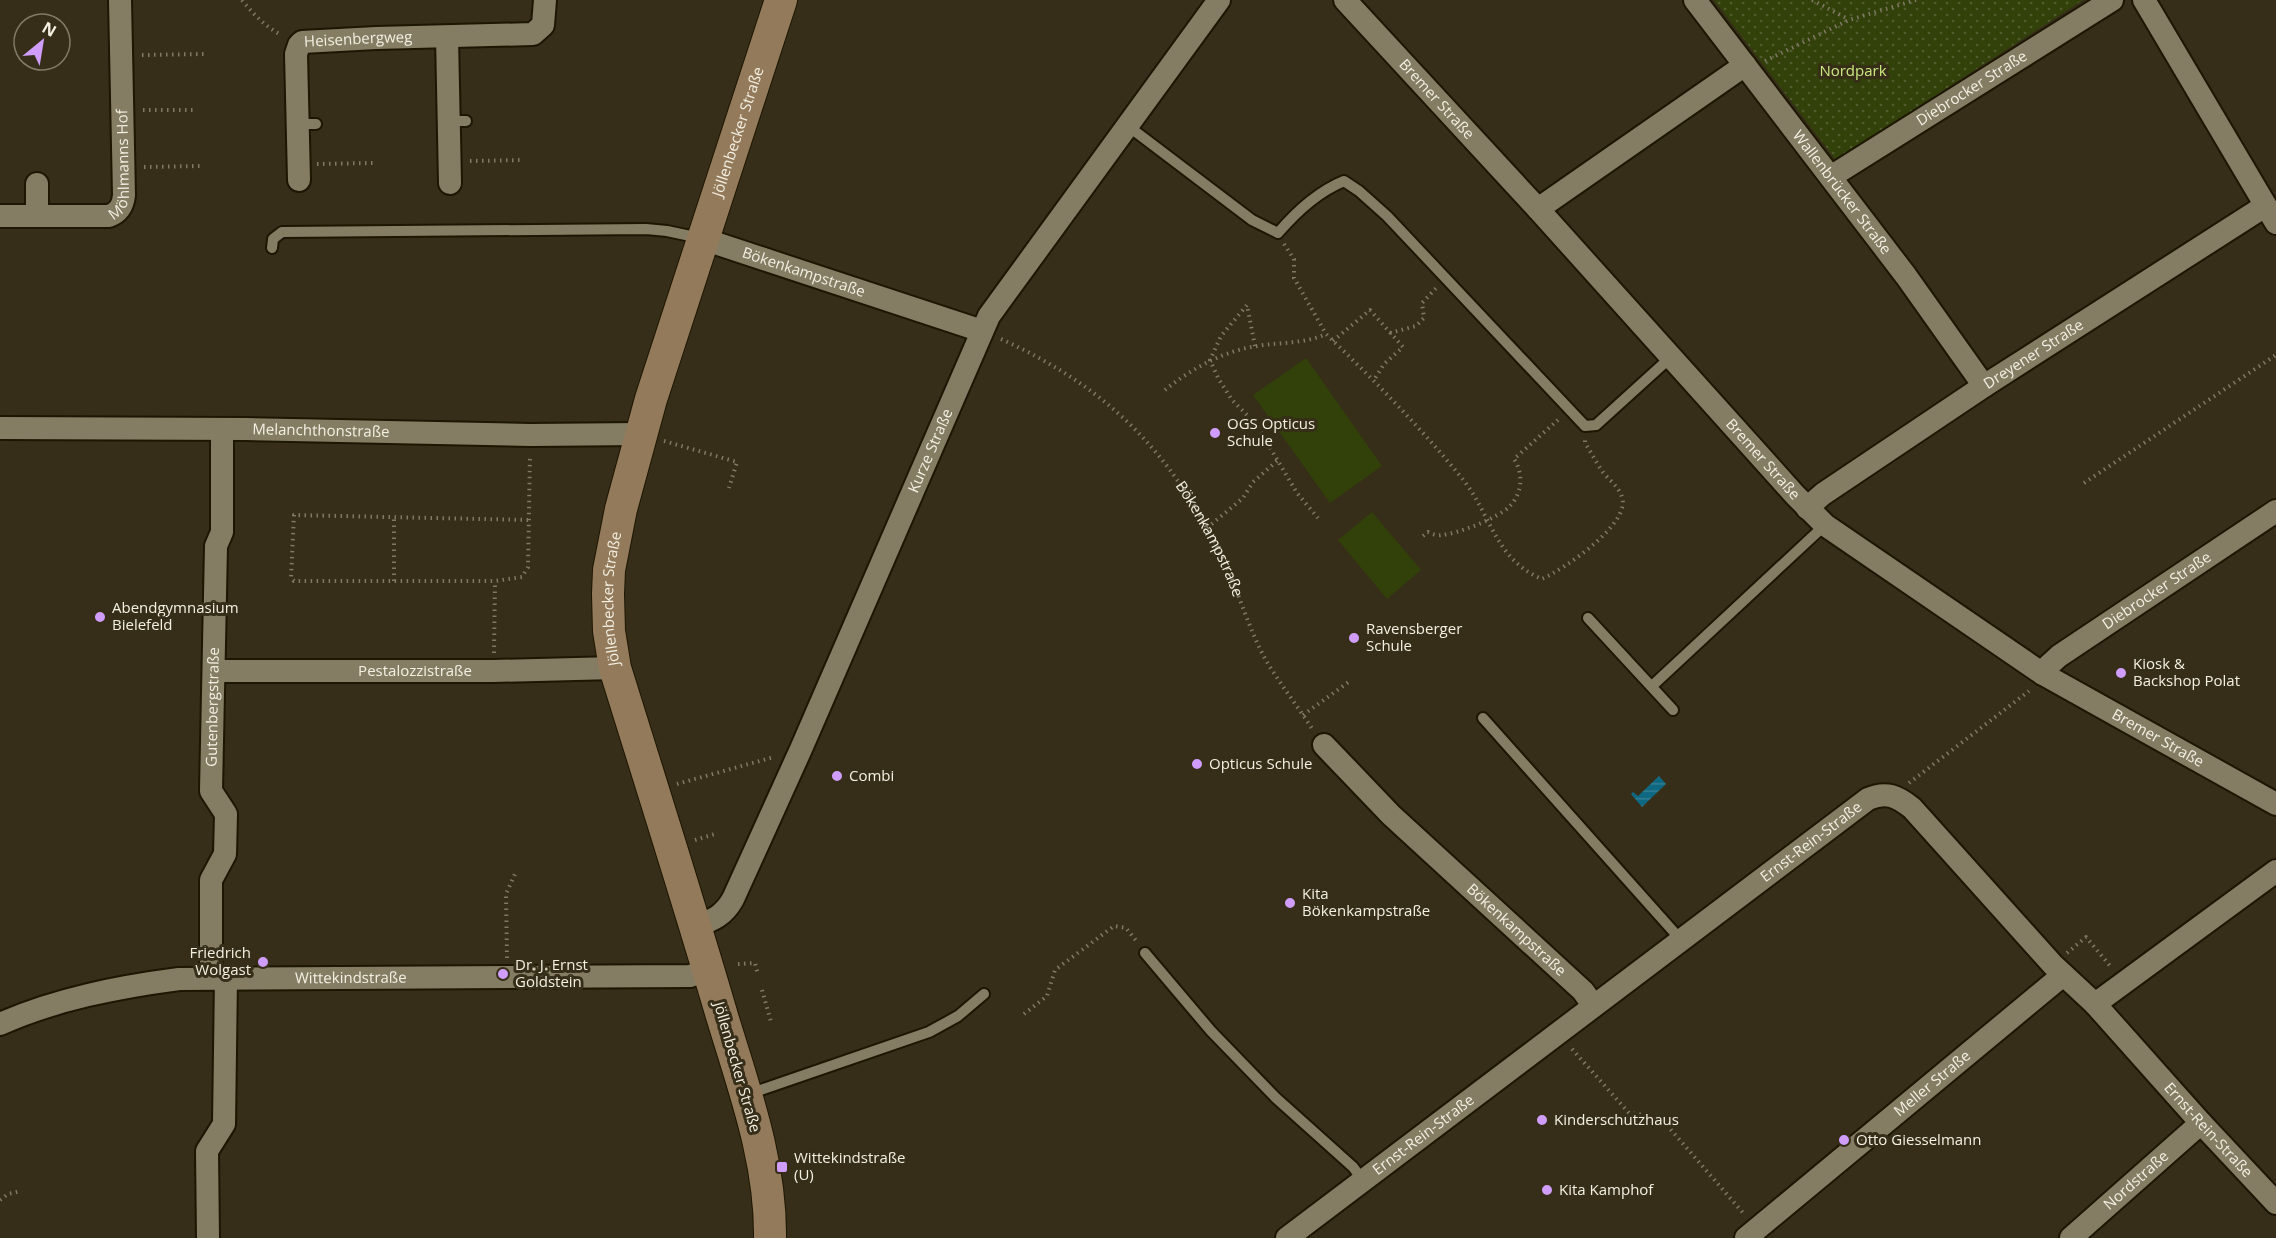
<svg xmlns="http://www.w3.org/2000/svg" width="2276" height="1238" font-family="'Open Sans',sans-serif">
  <defs>
    <pattern id="park-dots" width="8" height="8" patternUnits="userSpaceOnUse" patternTransform="scale(1.5)"><rect width="8" height="8" fill="#32400a"/><path d="M2 2h.1M6 6h.1" fill="none" stroke="#505c2d" stroke-width="1.8" stroke-linecap="round"/></pattern>
    <pattern id="water-rules" width="6" height="5" patternUnits="userSpaceOnUse" patternTransform="scale(1.5)"><rect width="6" height="5" fill="#0e6881"/><path d="M0 2.5h6" fill="none" stroke="#327e93"/></pattern>
  </defs>
  <rect width="100%" height="100%" fill="#362e18"/>
  <!-- park -->
  <polygon fill="url(#park-dots)" points="1714,0 2083,0 1836,160"/>
  <!-- pitch -->
  <g fill="#32400a">
    <polygon points="1306,358 1382,466 1330,503 1253,395"/>
    <polygon points="1372,512 1421,570 1387,599 1338,540"/>
  </g>
  <!-- water -->
  <polygon fill="url(#water-rules)" points="1659,776 1666,784 1642,807 1631,794 1633,792 1638,796"/>
  <g fill="none" stroke-linecap="round" stroke-linejoin="round">
    <!-- service casing -->
    <g stroke="#1d1602" stroke-width="14">
      <g id="service">
        <polyline points="449,121 466,121"/>
        <polyline points="298,124 316,124"/>
        <path d="M1128,126L1252,220L1278,233C1296,212 1317,192 1344,181L1359,191L1387,216L1585,426L1596,425L1671,357"/>
        <polyline points="272,248 273,239 282,232 646,229 667,231 700,238"/>
        <polyline points="1588,618 1673,710"/>
        <polyline points="1652,686 1825,525"/>
        <polyline points="1483,718 1681,940"/>
        <polyline points="1145,953 1211,1031 1276,1098 1353,1167 1362,1179"/>
        <polyline points="749,1094 929,1032 958,1016 984,994"/>
      </g>
    </g>
    <!-- minor casing -->
    <g stroke="#1d1602" stroke-width="26">
      <g id="minor">
        <path id="s2" d="M1345,0L1538,209L1795,495L1825,525L2043,674L2276,804"/>
        <path id="s3" d="M1695,0L1906,276L1984,386"/>
        <polyline points="2144,0 2276,223"/>
        <polyline points="447,37 450,183"/>
        <path id="s4" d="M1832,176L2112,0"/>
        <path id="s5" d="M299,180L296,54L299,45L302,42L376,38L533,34L543,25L545,0"/>
        <polyline points="37,184 37,216"/>
        <polyline points="1538,209 1745,65"/>
        <path id="s6" d="M0,216H109C120,212 123,205 124,195L120,0"/>
        <path id="s7" d="M703,239L982,331"/>
        <path id="s8" d="M0,428L245,429L530,435L641,434"/>
        <path id="s9" d="M1807,508L1823,494L1984,386L2265,206"/>
        <path id="s10" d="M214,671H493L615,668"/>
        <path id="s11" d="M2043,674L2047,667L2059,656L2276,511"/>
        <path id="s12" d="M1324,745L1391,815L1583,991L1593,1005"/>
        <path id="s13" d="M696,926C714,920 724,915 733,899L801,749L989,316L1219,0"/>
        <path id="s14" d="M211,978V880L225,854L226,814L211,791L216,546L222,532V430"/>
        <polyline points="2095,1004 2276,871"/>
        <path id="s15" d="M0,1024C56,999 118,987 179,979L690,976L709,970"/>
        <polyline points="208,1238 207,1151 224,1124 226,978"/>
        <path id="s16" d="M1287,1238L1868,799C1886,791 1897,796 1912,808L2053,965L2095,1004L2201,1123L2276,1203"/>
        <path id="s17" d="M1746,1238L2063,975"/>
        <path id="s18" d="M2071,1238L2201,1123"/>
      </g>
    </g>
    <!-- secondary casing -->
    <g stroke="#1d1602" stroke-width="34">
      <g id="secondary">
        <path id="s19" d="M770,1238C771,1161 744,1089 722,1016C688,900 651,784 615,668L609,631L608,594L609,570L621,509L651,399L781,0"/>
      </g>
    </g>
    <!-- path -->
    <g stroke="#7f7966" stroke-width="4" stroke-dasharray="1.5 4.5" stroke-linecap="butt">
      <path d="M242,0C254,15 265,26 281,35"/>
      <polyline points="1812,0 1848,19"/>
      <polyline points="142,55 205,54"/>
      <polyline points="1765,61 1849,20 1916,0"/>
      <polyline points="143,110 196,110"/>
      <polyline points="470,161 523,160"/>
      <polyline points="317,164 373,163"/>
      <polyline points="144,167 200,166"/>
      <polyline points="1284,244 1294,259 1294,278 1326,334"/>
      <polyline points="1390,333 1416,326 1424,318 1422,303 1437,287"/>
      <path id="s1" d="M1001,339C1109,388 1173,454 1224,561C1239,593 1250,633 1267,662C1281,685 1298,707 1313,730"/>
      <polyline points="1333,341 1370,310 1403,347 1384,364 1374,380"/>
      <polyline points="1255,346 1247,305 1221,336 1210,360 1218,378 1232,400 1256,424 1297,493 1318,518"/>
      <path d="M1165,390C1191,369 1223,351 1257,346C1281,342 1304,344 1326,334C1373,379 1419,426 1461,477C1491,513 1494,559 1542,579C1564,569 1631,524 1622,497C1619,487 1608,479 1602,471C1596,462 1591,452 1585,443V439"/>
      <polyline points="664,441 737,462 729,488"/>
      <polyline points="2084,483 2276,355"/>
      <polyline points="528,520 294,515 291,578 294,581 495,581 522,577 528,567 530,455"/>
      <polyline points="1207,528 1243,498 1253,482 1277,461"/>
      <path d="M1423,536L1428,532C1432,534 1437,536 1441,535C1458,534 1498,518 1510,506C1522,493 1524,474 1514,459L1558,420"/>
      <polyline points="394,581 394,516"/>
      <polyline points="494,653 495,581"/>
      <polyline points="1303,715 1350,681"/>
      <polyline points="1909,783 2029,691"/>
      <polyline points="677,784 774,757"/>
      <polyline points="695,840 718,833"/>
      <polyline points="2067,953 2086,937 2111,967"/>
      <polyline points="507,958 506,894 515,874"/>
      <polyline points="738,964 755,963 758,975"/>
      <polyline points="762,990 771,1022"/>
      <polyline points="1024,1014 1047,996 1055,970 1114,926 1126,928 1138,943"/>
      <polyline points="1572,1049 1629,1113 1645,1115 1665,1123 1744,1214"/>
      <polyline points="0,1200 8,1194 21,1191"/>
    </g>
    <!-- service -->
    <use href="#service" stroke="#847d64" stroke-width="10"/>
    <!-- minor -->
    <use href="#minor" stroke="#847d64" stroke-width="22"/>
    <!-- secondary -->
    <use href="#secondary" stroke="#937a5b" stroke-width="32"/>
  </g>
  <!-- markers -->
  <g fill="#d09dfe" stroke="#362e18" stroke-width="2">
    <circle cx="1215" cy="433" r="6"/>
    <circle cx="100" cy="617" r="6"/>
    <circle cx="1354" cy="638" r="6"/>
    <circle cx="2121" cy="673" r="6"/>
    <circle cx="1197" cy="764" r="6"/>
    <circle cx="837" cy="776" r="6"/>
    <circle cx="1290" cy="903" r="6"/>
    <circle cx="263" cy="962" r="6"/>
    <circle cx="503" cy="974" r="6"/>
    <circle cx="1542" cy="1120" r="6"/>
    <circle cx="1844" cy="1140" r="6"/>
    <rect x="776" y="1161" width="12" height="12" rx="3"/>
    <circle cx="1547" cy="1190" r="6"/>
  </g>
  <g text-anchor="middle" stroke-width="6" stroke-linejoin="round" paint-order="stroke">
    <!-- street labels -->
    <g font-size="15" fill="#f3efe1" stroke="#362e18">
      <text dy="5" stroke="none"><textPath href="#s5" startOffset="196">Heisenbergweg</textPath></text>
      <text dy="5" stroke="none"><textPath href="#s4" startOffset="165">Diebrocker Straße</textPath></text>
      <text dy="5" stroke="none"><textPath href="#s2" startOffset="135">Bremer Straße</textPath></text>
      <text dy="5" stroke="none"><textPath href="#s19" startOffset="1148">Jöllenbecker Straße</textPath></text>
      <text dy="5" stroke="none"><textPath href="#s6" startOffset="166">Möhlmanns Hof</textPath></text>
      <text dy="5" stroke="none"><textPath href="#s3" startOffset="242">Wallenbrücker Straße</textPath></text>
      <text dy="5" stroke="none"><textPath href="#s7" startOffset="106">Bökenkampstraße</textPath></text>
      <text dy="5" stroke="none"><textPath href="#s9" startOffset="274">Dreyener Straße</textPath></text>
      <text dy="5" stroke="none"><textPath href="#s8" startOffset="321">Melanchthonstraße</textPath></text>
      <text dy="5" stroke="none"><textPath href="#s13" startOffset="537">Kurze Straße</textPath></text>
      <text dy="5" stroke="none"><textPath href="#s2" startOffset="621">Bremer Straße</textPath></text>
      <text dy="5" stroke="none"><textPath href="#s1" startOffset="296">Bökenkampstraße</textPath></text>
      <text dy="5" stroke="none"><textPath href="#s11" startOffset="142">Diebrocker Straße</textPath></text>
      <text dy="5" stroke="none"><textPath href="#s19" startOffset="662">Jöllenbecker Straße</textPath></text>
      <text dy="5" stroke="none"><textPath href="#s10" startOffset="201">Pestalozzistraße</textPath></text>
      <text dy="5" stroke="none"><textPath href="#s14" startOffset="279">Gutenbergstraße</textPath></text>
      <text dy="5" stroke="none"><textPath href="#s2" startOffset="1107">Bremer Straße</textPath></text>
      <text dy="5" stroke="none"><textPath href="#s16" startOffset="657">Ernst-Rein-Straße</textPath></text>
      <text dy="5" stroke="none"><textPath href="#s12" startOffset="267">Bökenkampstraße</textPath></text>
      <text dy="5" stroke="none"><textPath href="#s15" startOffset="357">Wittekindstraße</textPath></text>
      <text transform="translate(737 1067) rotate(74)" y="5">Jöllenbecker Straße</text>
      <text dy="5" stroke="none"><textPath href="#s17" startOffset="242">Meller Straße</textPath></text>
      <text dy="5" stroke="none"><textPath href="#s16" startOffset="1214">Ernst-Rein-Straße</textPath></text>
      <text dy="5" stroke="none"><textPath href="#s16" startOffset="171">Ernst-Rein-Straße</textPath></text>
      <text dy="5" stroke="none"><textPath href="#s18" startOffset="87">Nordstraße</textPath></text>
    </g>
    <!-- park labels -->
    <g font-size="15" fill="#caea80" stroke="#362e18">
      <text x="1853" y="76">Nordpark</text>
    </g>
    <!-- poi labels -->
    <g font-size="15" fill="#f3efe1" stroke="#362e18" text-anchor="start">
      <text x="1227" y="429">OGS Opticus<tspan x="1227" dy="17">Schule</tspan></text>
      <text x="112" y="613">Abendgymnasium<tspan x="112" dy="17">Bielefeld</tspan></text>
      <text x="1366" y="634">Ravensberger<tspan x="1366" dy="17">Schule</tspan></text>
      <text x="2133" y="669">Kiosk &amp;<tspan x="2133" dy="17">Backshop Polat</tspan></text>
      <text x="1209" y="769">Opticus Schule</text>
      <text x="849" y="781">Combi</text>
      <text x="1302" y="899">Kita<tspan x="1302" dy="17">Bökenkampstraße</tspan></text>
      <text x="251" y="958" text-anchor="end">Friedrich<tspan x="251" dy="17">Wolgast</tspan></text>
      <text x="515" y="970">Dr. J. Ernst<tspan x="515" dy="17">Goldstein</tspan></text>
      <text x="1554" y="1125">Kinderschutzhaus</text>
      <text x="1856" y="1145">Otto Giesselmann</text>
      <text x="794" y="1163">Wittekindstraße<tspan x="794" dy="17">(U)</tspan></text>
      <text x="1559" y="1195">Kita Kamphof</text>
    </g>
  </g>
  <!-- north arrow -->
  <g transform="translate(42 42) rotate(30)"><circle r="28" fill="#362e18" stroke="#827b68" stroke-width="1.5"/>
  <path d="M0-4.5L10 22L0 15L-10 22Z" fill="#d09dfe"/>
  <text y="-9" font-size="16" font-weight="bold" text-anchor="middle" fill="#f3efe1">N</text>
  </g>
</svg>
